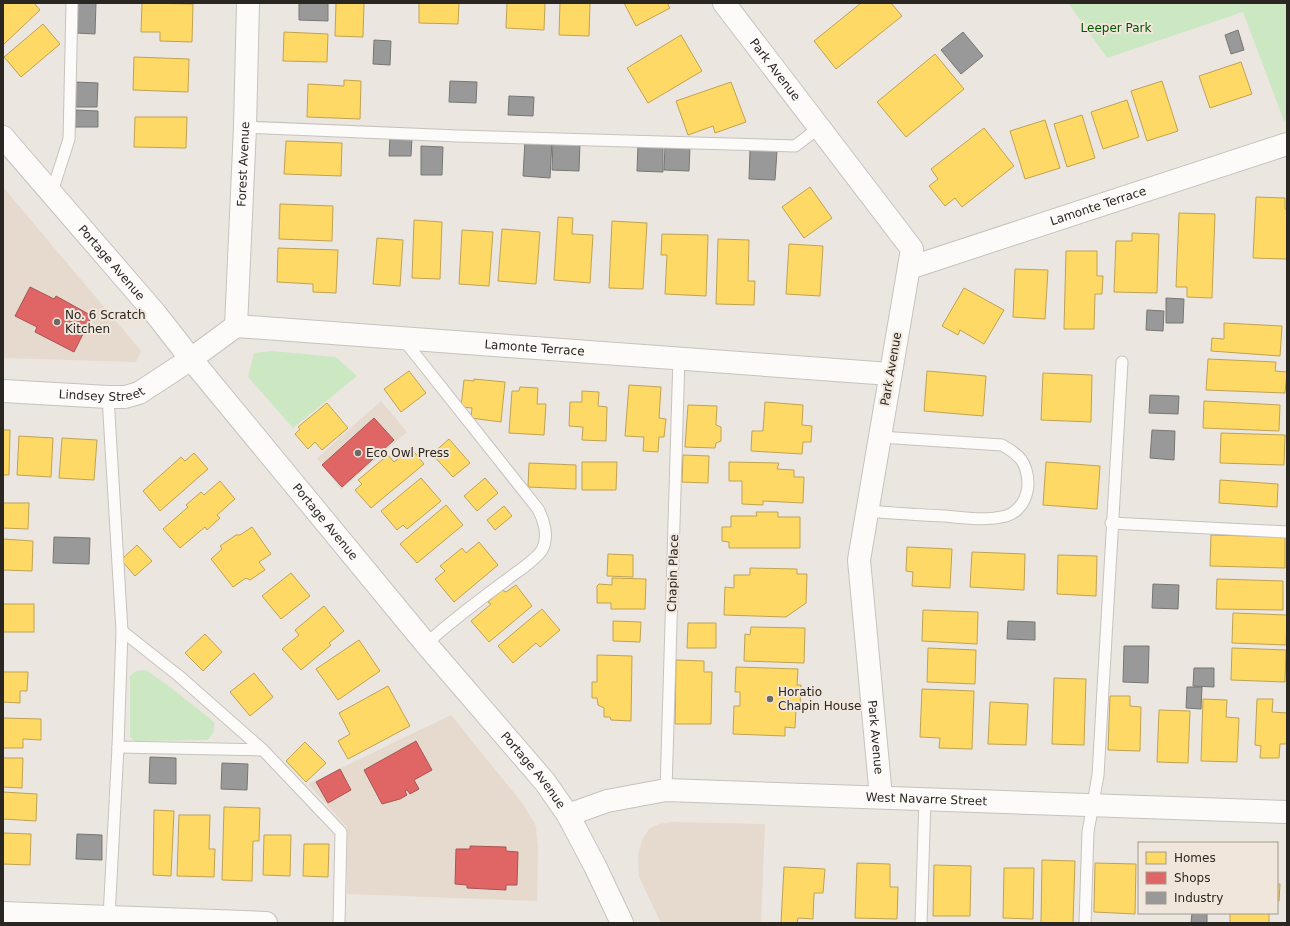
<svg xmlns="http://www.w3.org/2000/svg" width="1290" height="926" font-family="'DejaVu Sans',sans-serif">
  <rect width="100%" height="100%" fill="#ece6e0"/>
  <!-- built -->
  <g fill="#e6dacf">
    <polygon points="3,187 141,351 136,362 3,358"/>
    <polygon points="381,401 407,432 341,490 317,458"/>
    <polygon points="451,715 523,804 536,826 538,849 537,901 347,894 347,827 308,784"/>
    <polygon points="672,822 765,824 761,923 661,923 639,877 638,854 643,838 649,829 659,824"/>
  </g>
  <!-- green -->
  <g fill="#cbe8c3">
    <polygon points="1068,3 1287,3 1287,120 1284,121 1243,12 1107,58"/>
    <polygon points="272,351 336,357 357,376 293,428 248,377 254,353"/>
    <polygon points="146,670 170,687 214,722 214,731 208,740 135,741 130,737 130,676 136,671"/>
  </g>
  <!-- homes -->
  <g fill="#ffd966" stroke="#bfa352">
    <polygon points="3,3 34,3 40,10 3,45"/>
    <polygon points="142,3 193,4 192,42 160,41 160,32 141,32"/>
    <polygon points="336,3 364,3 363,37 335,36"/>
    <polygon points="419,3 459,3 458,24 419,23"/>
    <polygon points="507,3 545,3 544,30 506,28"/>
    <polygon points="560,3 590,3 589,36 559,35"/>
    <polygon points="624,3 667,3 670,8 636,26"/>
    <polygon points="861,3 891,3 902,16 836,69 814,41"/>
    <polygon points="43,24 60,44 21,77 4,57"/>
    <polygon points="284,32 328,34 327,62 283,61"/>
    <polygon points="681,35 702,71 648,103 627,68"/>
    <polygon points="935,54 964,89 906,137 877,102"/>
    <polygon points="134,57 189,59 188,92 133,90"/>
    <polygon points="1241,62 1252,94 1210,108 1199,76"/>
    <polygon points="344,80 361,81 360,119 307,117 308,84 344,86"/>
    <polygon points="1162,81 1178,131 1147,141 1131,91"/>
    <polygon points="731,82 746,122 715,133 713,126 688,135 676,101"/>
    <polygon points="1127,100 1139,137 1103,149 1091,112"/>
    <polygon points="1082,115 1095,158 1067,167 1054,124"/>
    <polygon points="135,117 187,117 186,148 134,147"/>
    <polygon points="1045,120 1060,168 1025,179 1010,131"/>
    <polygon points="984,128 1014,166 962,207 955,198 945,206 929,186 938,179 931,169"/>
    <polygon points="286,141 342,143 341,176 284,174"/>
    <polygon points="810,187 832,218 804,238 782,207"/>
    <polygon points="1256,197 1285,198 1285,209 1287,210 1287,259 1253,258"/>
    <polygon points="280,204 333,206 332,241 279,239"/>
    <polygon points="1179,213 1215,214 1212,298 1187,297 1187,287 1176,287"/>
    <polygon points="558,217 573,218 572,234 593,235 590,283 554,280"/>
    <polygon points="414,220 442,222 440,279 412,278"/>
    <polygon points="612,221 647,223 643,289 609,288"/>
    <polygon points="502,229 540,232 536,284 498,281"/>
    <polygon points="462,230 493,232 489,286 459,284"/>
    <polygon points="1132,233 1159,234 1157,293 1114,292 1116,241 1132,241"/>
    <polygon points="662,234 708,235 706,296 665,294 667,255 661,255"/>
    <polygon points="377,238 403,240 400,286 373,284"/>
    <polygon points="718,239 749,240 748,281 755,281 754,305 716,304"/>
    <polygon points="789,244 823,246 820,296 786,294"/>
    <polygon points="278,248 338,250 336,293 313,292 313,284 277,282"/>
    <polygon points="1066,251 1097,251 1097,276 1103,276 1102,294 1095,294 1094,329 1064,329"/>
    <polygon points="1015,269 1048,270 1045,319 1013,317"/>
    <polygon points="964,288 1004,310 984,344 960,330 958,335 942,326"/>
    <polygon points="1224,323 1282,326 1280,356 1211,351 1212,338 1224,339"/>
    <polygon points="1208,359 1276,362 1275,371 1287,372 1285,393 1206,390"/>
    <polygon points="409,371 426,393 401,412 384,389"/>
    <polygon points="927,371 986,376 983,416 924,411"/>
    <polygon points="1043,373 1092,375 1091,422 1041,420"/>
    <polygon points="474,379 505,382 501,422 471,418 472,408 461,407 464,380 474,381"/>
    <polygon points="629,385 661,387 659,418 666,419 664,437 659,437 658,452 643,451 644,437 625,436"/>
    <polygon points="520,387 538,388 537,404 546,404 544,435 509,433 512,391 519,391"/>
    <polygon points="582,391 599,392 598,406 607,407 606,441 582,440 583,427 569,426 570,402 582,402"/>
    <polygon points="1204,401 1280,405 1279,431 1203,428"/>
    <polygon points="765,402 803,405 802,425 812,426 811,442 803,442 802,454 751,451 752,431 763,431"/>
    <polygon points="327,403 348,428 322,450 315,442 308,449 295,434 300,429 298,427"/>
    <polygon points="688,405 717,406 716,425 721,427 721,441 716,443 715,448 685,447"/>
    <polygon points="3,430 10,430 9,475 3,475"/>
    <polygon points="1221,433 1285,435 1284,465 1220,463"/>
    <polygon points="19,436 53,438 51,477 17,475"/>
    <polygon points="62,438 97,440 94,480 59,478"/>
    <polygon points="449,439 470,463 453,477 432,454"/>
    <polygon points="411,448 424,464 371,508 355,490 362,484 358,480 388,455 394,462"/>
    <polygon points="194,453 208,469 160,511 143,491 181,457 185,461"/>
    <polygon points="683,455 709,456 708,483 682,482"/>
    <polygon points="582,462 617,462 616,490 582,490"/>
    <polygon points="729,462 779,463 777,469 794,470 794,477 804,477 803,503 763,501 763,505 742,504 742,481 729,481"/>
    <polygon points="1046,462 1100,466 1097,509 1043,505"/>
    <polygon points="529,463 576,465 576,489 528,487"/>
    <polygon points="421,478 441,501 407,529 403,525 397,530 381,511"/>
    <polygon points="485,478 498,493 477,511 464,496"/>
    <polygon points="1220,480 1278,484 1277,507 1219,503"/>
    <polygon points="220,481 235,499 217,515 220,518 207,530 205,527 180,548 163,529 188,507 186,505 201,492 204,495"/>
    <polygon points="3,503 29,503 28,529 3,528"/>
    <polygon points="446,505 463,525 417,563 400,544"/>
    <polygon points="504,506 512,516 495,530 487,520"/>
    <polygon points="756,512 778,512 778,517 800,517 800,548 729,548 729,542 722,541 722,527 731,527 731,516 757,516"/>
    <polygon points="252,527 271,554 259,562 265,570 250,580 246,578 233,587 211,559 222,549 220,546 236,535 240,535"/>
    <polygon points="1211,535 1285,537 1285,568 1210,566"/>
    <polygon points="3,539 33,541 32,571 3,570"/>
    <polygon points="479,542 498,565 454,602 435,579 445,571 440,566 462,548 466,553"/>
    <polygon points="137,545 152,561 135,576 121,560"/>
    <polygon points="907,547 952,549 950,588 912,586 913,572 906,571"/>
    <polygon points="972,552 1025,554 1024,590 970,587"/>
    <polygon points="608,554 633,555 633,577 607,576"/>
    <polygon points="1058,555 1097,556 1096,596 1057,594"/>
    <polygon points="750,568 797,569 797,574 807,574 806,603 786,617 724,615 725,587 734,588 734,575 750,575"/>
    <polygon points="291,573 310,596 281,619 262,596"/>
    <polygon points="612,578 646,579 645,609 611,609 611,603 597,603 597,586 599,584 612,585"/>
    <polygon points="1217,579 1283,581 1283,610 1216,609"/>
    <polygon points="516,585 532,606 489,642 471,621 491,604 488,602 502,590 506,592"/>
    <rect x="3" y="604" width="31" height="28"/>
    <polygon points="324,606 344,631 329,643 331,645 301,670 282,649 299,635 295,630"/>
    <polygon points="542,609 560,630 540,647 536,643 513,663 498,646"/>
    <polygon points="923,610 978,612 977,644 922,641"/>
    <polygon points="1233,613 1287,615 1286,645 1232,643"/>
    <polygon points="613,621 641,622 640,642 613,641"/>
    <polygon points="688,623 716,623 716,648 687,648"/>
    <polygon points="751,627 805,628 804,663 744,661 745,634 750,635"/>
    <polygon points="205,634 222,652 203,671 185,653"/>
    <polygon points="359,640 380,671 338,700 316,669"/>
    <polygon points="928,648 976,650 975,684 927,682"/>
    <polygon points="1232,648 1286,650 1285,682 1231,680"/>
    <polygon points="597,655 632,656 631,721 611,720 610,717 604,717 604,708 598,705 597,698 592,698 592,682 597,682"/>
    <polygon points="676,660 704,661 704,672 712,672 711,724 675,724"/>
    <polygon points="736,667 798,669 797,685 801,685 800,708 796,708 795,728 785,727 785,736 733,734 734,706 740,706 740,692 735,692"/>
    <polygon points="3,672 28,672 27,691 20,691 20,703 3,702"/>
    <polygon points="254,673 273,697 250,716 230,692"/>
    <polygon points="1054,678 1086,679 1084,745 1052,744"/>
    <polygon points="388,686 410,726 348,759 338,741 350,734 339,713"/>
    <polygon points="922,689 974,691 972,749 939,748 940,738 920,737"/>
    <polygon points="1110,696 1130,696 1130,706 1141,707 1140,751 1108,750"/>
    <polygon points="1203,699 1227,700 1226,717 1239,718 1237,762 1201,761"/>
    <polygon points="1257,699 1273,699 1272,712 1287,713 1287,744 1280,744 1279,758 1260,758 1261,746 1255,745"/>
    <polygon points="990,702 1028,704 1026,745 988,744"/>
    <polygon points="1159,710 1190,711 1188,763 1157,762"/>
    <polygon points="3,718 41,719 41,740 23,739 23,748 3,748"/>
    <polygon points="305,742 326,763 306,782 286,761"/>
    <polygon points="3,758 23,758 22,788 3,787"/>
    <polygon points="3,792 37,794 36,821 3,819"/>
    <polygon points="224,807 260,808 259,841 253,841 252,881 222,880"/>
    <polygon points="154,810 174,811 171,876 153,875"/>
    <polygon points="179,815 210,815 209,849 215,849 214,877 177,876"/>
    <polygon points="3,833 31,834 30,865 3,864"/>
    <polygon points="264,835 291,835 290,876 263,875"/>
    <polygon points="304,844 329,844 328,877 303,876"/>
    <polygon points="1042,860 1075,861 1073,923 1041,923"/>
    <polygon points="857,863 890,864 890,887 898,887 897,919 855,918"/>
    <polygon points="1095,863 1136,864 1135,914 1094,912"/>
    <polygon points="934,865 971,866 970,916 933,916"/>
    <polygon points="784,867 825,869 823,893 814,893 813,919 798,918 797,923 781,923"/>
    <polygon points="1004,868 1034,868 1033,919 1003,918"/>
    <polygon points="1277,884 1280,884 1279,901 1277,901"/>
    <rect x="1230" y="913" width="39" height="10"/>
  </g>
  <!-- shops -->
  <g fill="#e06666" stroke="#a95352">
    <polygon points="30,287 54,299 56,296 92,316 74,352 35,332 37,327 15,316"/>
    <polygon points="374,418 394,440 342,487 322,465"/>
    <polygon points="416,741 432,770 414,780 419,789 410,794 407,790 405,791 407,795 400,799 382,804 364,770"/>
    <polygon points="340,769 351,790 328,803 316,782"/>
    <polygon points="470,846 506,847 506,851 518,852 517,885 506,885 506,890 467,888 467,885 455,884 456,849 470,849"/>
  </g>
  <!-- industry -->
  <g fill="#999" stroke="#787675">
    <polygon points="77,3 96,3 95,34 76,33"/>
    <polygon points="299,3 328,3 328,21 299,20"/>
    <polygon points="1238,30 1244,50 1231,54 1225,35"/>
    <polygon points="963,32 983,56 961,74 941,50"/>
    <polygon points="374,40 391,41 390,65 373,64"/>
    <polygon points="450,81 477,82 476,103 449,102"/>
    <polygon points="75,82 98,83 97,107 74,107"/>
    <polygon points="509,96 534,97 533,116 508,115"/>
    <polygon points="76,110 98,111 98,127 75,127"/>
    <polygon points="390,136 412,137 411,156 389,156"/>
    <polygon points="525,140 552,141 550,178 523,176"/>
    <polygon points="553,141 580,142 579,171 552,170"/>
    <polygon points="638,145 663,145 663,172 637,171"/>
    <polygon points="421,146 443,147 442,175 421,175"/>
    <polygon points="665,146 690,147 689,171 664,170"/>
    <polygon points="750,150 777,151 775,180 749,179"/>
    <polygon points="1166,298 1184,299 1183,323 1166,323"/>
    <polygon points="1147,310 1164,311 1163,331 1146,330"/>
    <polygon points="1150,395 1179,396 1178,414 1149,413"/>
    <polygon points="1152,430 1175,431 1174,460 1150,458"/>
    <polygon points="54,537 90,538 89,564 53,563"/>
    <polygon points="1153,584 1179,585 1178,609 1152,608"/>
    <polygon points="1008,621 1035,622 1035,640 1007,639"/>
    <polygon points="1124,646 1149,646 1148,683 1123,682"/>
    <polygon points="1194,668 1214,668 1214,687 1193,686"/>
    <polygon points="1187,687 1202,687 1201,709 1186,708"/>
    <polygon points="150,757 176,758 176,784 149,783"/>
    <polygon points="222,763 248,764 247,790 221,789"/>
    <polygon points="77,834 102,835 102,860 76,859"/>
    <polygon points="1192,913 1207,913 1207,923 1191,923"/>
  </g>
  <g fill="none" stroke-linecap="round" stroke-linejoin="round">
    <!-- lane casing -->
    <g stroke="#c6c2bd" stroke-width="13">
      <g id="lane">
        <polyline points="245,127 458,136 795,146 819,128"/>
        <polyline points="52,192 69,139 72,3"/>
        <path d="M403,339L538,509C544,520 549,537 542,550C535,561 515,573 505,581C478,601 451,621 426,644"/>
        <polyline points="108,397 122,631 118,747 109,917"/>
        <path d="M868,511C894,513 919,515 945,516C964,518 986,521 1006,516C1020,512 1028,497 1028,483C1027,461 1019,455 1002,445L880,437"/>
        <polyline points="1111,523 1287,532"/>
        <polyline points="122,631 179,676 263,750 341,832 339,923"/>
        <polyline points="118,747 263,750"/>
        <polyline points="666,790 679,357"/>
        <polyline points="921,923 925,799"/>
        <polyline points="1085,923 1088,832 1098,775 1122,362"/>
      </g>
    </g>
    <!-- street casing -->
    <g stroke="#c6c2bd" stroke-width="24">
      <g id="street">
        <path id="s1" d="M724,3L912,249L859,560L881,797"/>
        <path id="s2" d="M909,268L1287,144"/>
        <path id="s3" d="M236,326L245,127L248,3"/>
        <path id="s4" d="M3,391L108,397H125L139,393L191,359L236,326L890,374"/>
        <path id="s5" d="M568,815L607,801L666,790L1287,812"/>
        <polyline points="3,913 266,923"/>
      </g>
    </g>
    <!-- secondary casing -->
    <g stroke="#c6c2bd" stroke-width="24">
      <g id="secondary">
        <path id="s6" d="M3,137L155,313L191,359L426,644L545,782L568,815L595,866L622,923"/>
      </g>
    </g>
    <!-- lane -->
    <use href="#lane" stroke="#fcfbfa" stroke-width="11"/>
    <!-- street -->
    <use href="#street" stroke="#fcfbfa" stroke-width="22"/>
    <!-- secondary -->
    <use href="#secondary" stroke="#fcfbfa" stroke-width="22"/>
  </g>
  <!-- markers -->
  <g fill="#6e6964" stroke="#f1e6db" stroke-width="1.5">
    <circle cx="57" cy="322" r="4"/>
    <circle cx="358" cy="453" r="4"/>
    <circle cx="770" cy="699" r="4"/>
  </g>
  <g text-anchor="middle" stroke-width="4" stroke-linejoin="round" paint-order="stroke">
    <!-- park labels -->
    <g font-size="12" fill="#005600" stroke="#f1e6db">
      <text x="1116" y="32">Leeper Park</text>
    </g>
    <!-- street labels -->
    <g font-size="12" fill="#2a2622" stroke="#f1e6db">
      <text dy="4" stroke="none"><textPath href="#s1" startOffset="84">Park Avenue</textPath></text>
      <text dy="4" stroke="none"><textPath href="#s3" startOffset="162">Forest Avenue</textPath></text>
      <text dy="4" stroke="none"><textPath href="#s2" startOffset="199">Lamonte Terrace</textPath></text>
      <text dy="4" stroke="none"><textPath href="#s6" startOffset="166">Portage Avenue</textPath></text>
      <text dy="4" stroke="none"><textPath href="#s4" startOffset="554">Lamonte Terrace</textPath></text>
      <text transform="translate(891 369) rotate(-80)" y="4">Park Avenue</text>
      <text dy="4" stroke="none"><textPath href="#s4" startOffset="99">Lindsey Street</textPath></text>
      <text dy="4" stroke="none"><textPath href="#s6" startOffset="502">Portage Avenue</textPath></text>
      <text transform="translate(673 573) rotate(-88)" y="4">Chapin Place</text>
      <text dy="4" stroke="none"><textPath href="#s1" startOffset="803">Park Avenue</textPath></text>
      <text dy="4" stroke="none"><textPath href="#s6" startOffset="826">Portage Avenue</textPath></text>
      <text dy="4" stroke="none"><textPath href="#s5" startOffset="362">West Navarre Street</textPath></text>
    </g>
    <!-- poi labels -->
    <g font-size="12" fill="#2a2622" stroke="#f1e6db" text-anchor="start">
      <text x="65" y="319">No. 6 Scratch<tspan x="65" dy="14">Kitchen</tspan></text>
      <text x="366" y="457">Eco Owl Press</text>
      <text x="778" y="696">Horatio<tspan x="778" dy="14">Chapin House</tspan></text>
    </g>
  </g>
  <!-- border -->
  <rect width="1290" height="926" fill="none" stroke="#2a2622" stroke-width="8"/>
  <!-- legend -->
  <rect x="1138" y="842" width="140" height="72" fill="#f1e6db" stroke="#a19991"/>
  <rect x="1146" y="852" width="20" height="12" fill="#ffd966" stroke="#a19991"/>
  <text x="1174" y="862" font-size="12" fill="#2a2622">Homes</text>
  <rect x="1146" y="872" width="20" height="12" fill="#e06666" stroke="#a19991"/>
  <text x="1174" y="882" font-size="12" fill="#2a2622">Shops</text>
  <rect x="1146" y="892" width="20" height="12" fill="#999999" stroke="#a19991"/>
  <text x="1174" y="902" font-size="12" fill="#2a2622">Industry</text>
</svg>
